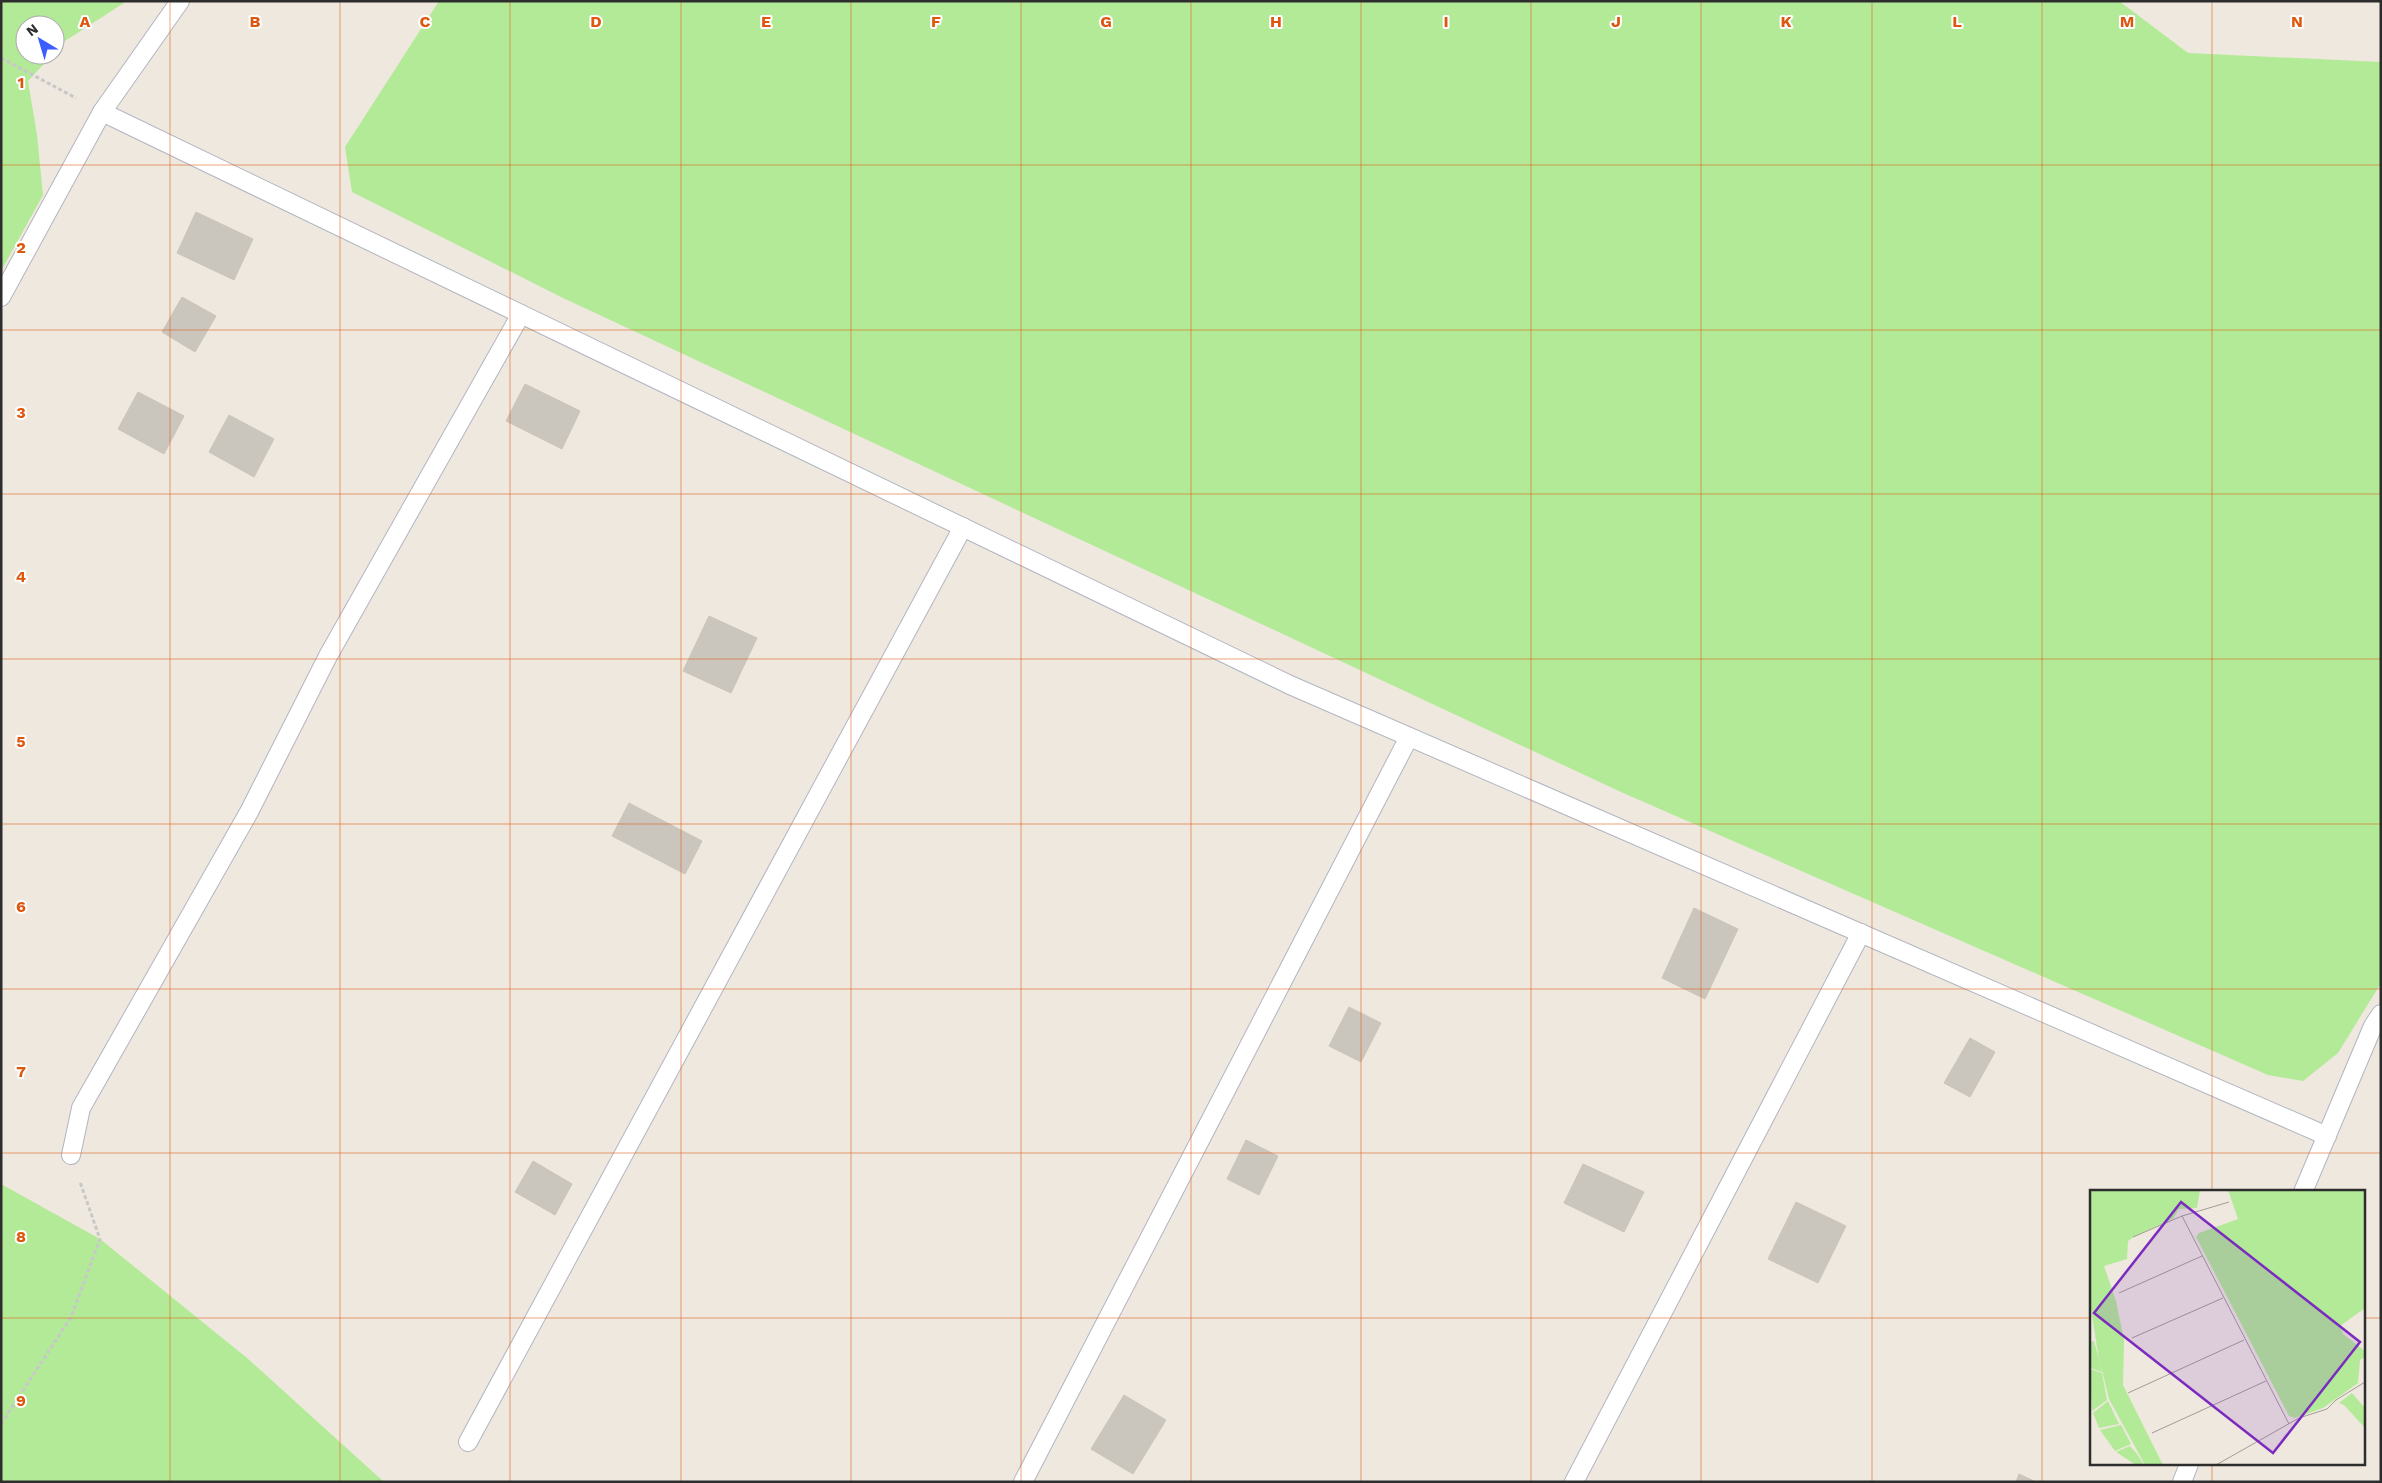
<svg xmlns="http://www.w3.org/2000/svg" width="2382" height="1483" font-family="'Work Sans',sans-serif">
  <rect width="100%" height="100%" fill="#efe8de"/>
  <!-- green -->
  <g fill="#b2ea97">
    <polygon points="1,1 127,1 65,41 55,52 55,25 25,25 25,55 52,55 28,81 37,135 43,195 1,271"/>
    <polygon points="439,1 2119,1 2188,53 2381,62 2381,983 2338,1053 2303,1081 2268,1075 1621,792 561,297 352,192 345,147"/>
    <polygon points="1,1184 100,1239 247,1358 384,1482 1,1482"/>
  </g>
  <!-- building -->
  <g fill="#cbc6bd" stroke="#cbc4b7">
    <polygon points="196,212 253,239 234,280 177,253"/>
    <polygon points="182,297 216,316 195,352 162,332"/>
    <polygon points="525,384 580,411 562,449 506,421"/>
    <polygon points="138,392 184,416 164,454 118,429"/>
    <polygon points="229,415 274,439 254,477 209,452"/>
    <polygon points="709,616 757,638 731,693 683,671"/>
    <polygon points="629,803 702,841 685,874 612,836"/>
    <polygon points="1694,908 1738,929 1705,999 1662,978"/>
    <polygon points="1349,1007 1381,1023 1361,1062 1329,1046"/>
    <polygon points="1970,1038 1995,1052 1970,1097 1944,1083"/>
    <polygon points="1246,1140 1278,1156 1259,1195 1227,1179"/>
    <polygon points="533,1161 572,1184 555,1215 515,1192"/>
    <polygon points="1583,1164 1644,1192 1624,1232 1564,1203"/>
    <polygon points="1796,1202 1846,1226 1818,1283 1768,1259"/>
    <polygon points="1124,1395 1166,1420 1133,1474 1091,1449"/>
    <polygon points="2019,1474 2036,1482 2016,1482"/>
  </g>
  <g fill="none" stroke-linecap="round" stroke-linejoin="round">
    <!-- lane casing -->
    <g stroke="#b2b5c1" stroke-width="20">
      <g id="lane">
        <polyline points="102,112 1290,685 2327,1136"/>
        <polyline points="1,297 102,112 180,1"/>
        <polyline points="71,1155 81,1108 249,812 328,656 521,314"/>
        <polyline points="2303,1192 2373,1026 2381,1014"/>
        <polyline points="468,1442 963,527"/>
        <polyline points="1023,1482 1409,737"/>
        <polyline points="1574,1482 1861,933"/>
        <polyline points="2182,1482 2189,1464"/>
      </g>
    </g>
    <!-- path -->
    <g stroke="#c8c8c8" stroke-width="3" stroke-dasharray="4 2.5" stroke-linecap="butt">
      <polyline points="1,58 76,98"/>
      <polyline points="1,1424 71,1317 100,1239 80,1182"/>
    </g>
    <!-- lane -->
    <use href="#lane" stroke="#fff" stroke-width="18"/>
  </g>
  <!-- grid -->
  <path fill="none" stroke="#df570e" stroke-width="1" stroke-opacity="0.55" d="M170,1V1482M340,1V1482M510,1V1482M681,1V1482M851,1V1482M1021,1V1482M1191,1V1482M1361,1V1482M1531,1V1482M1701,1V1482M1872,1V1482M2042,1V1482M2212,1V1192M1,165H2381M1,330H2381M1,494H2381M1,659H2381M1,824H2381M1,989H2381M1,1153H2381M1,1318H2091M2363,1318H2381M2212,1464V1482"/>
  <!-- overview -->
  <g transform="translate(2090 1190)">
    <rect width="275" height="275" fill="#efe8de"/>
    <path d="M0,0H110L107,18L89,19L83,29L45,46L38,51L37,69L14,76L26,111L34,150L33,195L73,275H55L19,209L10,172L12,182L0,178V152L4,151L9,170L0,112ZM138,0H275V118L250,136L253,144L275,161V167L270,170L268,193L233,218L205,228L199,226L106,47L109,43L148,29ZM0,179L12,183L17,210L2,221ZM262,203L275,218V238L254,215L249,213ZM18,211L29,234L9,238L3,223ZM31,235L41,254L25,261L10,240ZM40,256L47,264L54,275H46L26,262Z" fill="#b2ea97"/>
    <path fill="none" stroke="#a19d97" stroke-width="1" d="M92,26L199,234M43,47L92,26L139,12M29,103L112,66M42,148L133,108M38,203L154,150M62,243L176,191M126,275L209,228L237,219L246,210L275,192"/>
    <path fill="#7b2cbf" fill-opacity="0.15" stroke="#7b2cbf" stroke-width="2.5" d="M91,12L270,152L183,263L4,123Z"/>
    <rect width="275" height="275" fill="none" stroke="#2d2d2d" stroke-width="2.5"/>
  </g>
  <g font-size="16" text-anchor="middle" font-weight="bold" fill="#df570e" stroke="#fff" stroke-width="4" stroke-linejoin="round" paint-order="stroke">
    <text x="85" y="27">A</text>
    <text x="255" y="27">B</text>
    <text x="425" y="27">C</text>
    <text x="596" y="27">D</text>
    <text x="766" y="27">E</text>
    <text x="936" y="27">F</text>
    <text x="1106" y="27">G</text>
    <text x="1276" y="27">H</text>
    <text x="1446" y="27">I</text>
    <text x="1616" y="27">J</text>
    <text x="1786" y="27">K</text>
    <text x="1957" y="27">L</text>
    <text x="2127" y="27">M</text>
    <text x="2297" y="27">N</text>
    <text x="21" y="88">1</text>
    <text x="21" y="253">2</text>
    <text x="21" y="418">3</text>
    <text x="21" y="582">4</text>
    <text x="21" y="747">5</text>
    <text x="21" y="912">6</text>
    <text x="21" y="1077">7</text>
    <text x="21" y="1242">8</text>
    <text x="21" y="1406">9</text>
  </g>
  <!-- border -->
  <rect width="2382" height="1483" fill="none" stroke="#2d2d2d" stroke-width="5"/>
  <!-- north arrow -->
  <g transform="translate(40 40) rotate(322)"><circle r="24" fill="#ffffff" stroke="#ababab"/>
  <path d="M0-4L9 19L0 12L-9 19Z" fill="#3c5eff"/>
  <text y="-8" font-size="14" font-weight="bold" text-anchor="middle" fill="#2d2d2d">N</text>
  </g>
</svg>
